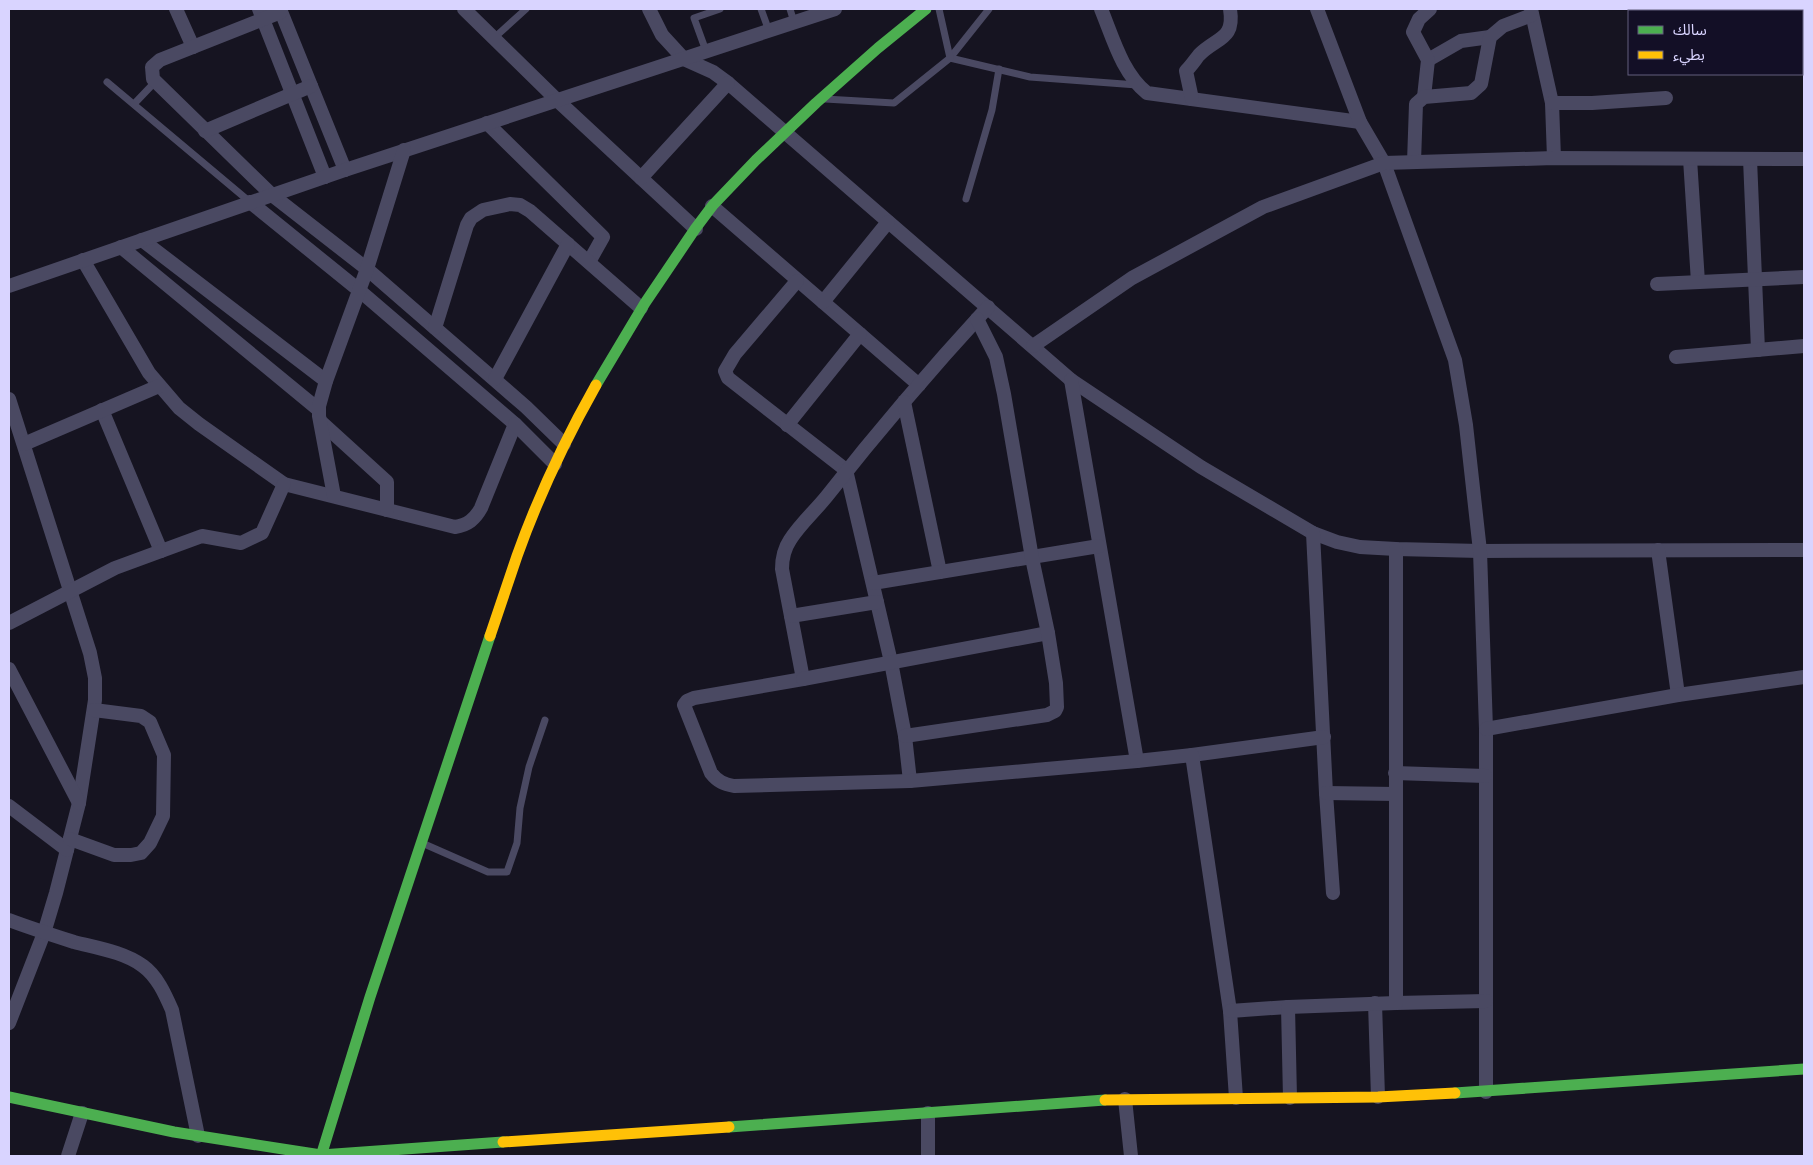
<svg xmlns="http://www.w3.org/2000/svg" width="1813" height="1165" font-family="Signika,'Noto Sans Arabic',sans-serif">
  <rect width="100%" height="100%" fill="#161421"/>
  <g fill="none" stroke-linecap="round" stroke-linejoin="round">
    <!-- lane -->
    <g stroke="#4a4962" stroke-width="7">
      <polyline points="761,9 769,31"/>
      <polyline points="790,9 794,22"/>
      <polyline points="989,9 950,58 1030,77 1137,85"/>
      <polyline points="494,38 526,9"/>
      <polyline points="706,51 694,18 720,9"/>
      <polyline points="107,82 250,202"/>
      <polyline points="825,99 894,103 950,58 939,9"/>
      <polyline points="134,104 155,82"/>
      <polyline points="966,199 992,110 999,69"/>
      <polyline points="422,843 488,872 507,872 517,843 520,808 529,767 545,720"/>
    </g>
    <!-- street -->
    <g stroke="#4a4962" stroke-width="14">
      <polyline points="176,9 193,47"/>
      <polyline points="259,9 325,177"/>
      <polyline points="280,9 345,170"/>
      <polyline points="464,9 557,100 696,229"/>
      <polyline points="649,9 662,35 684,59 713,72 728,83 1071,380 1201,467 1313,533 1337,542 1360,547 1396,549 1480,551 1804,550"/>
      <path d="M1101,9C1113,38 1122,73 1147,93L1360,122"/>
      <polyline points="1317,9 1360,122 1384,163 1455,360 1466,425 1480,551 1486,729 1486,1092"/>
      <polyline points="1531,9 1552,103 1554,158"/>
      <polyline points="281,12 160,60 152,67 153,79 272,195 367,269 526,407 564,444"/>
      <polyline points="1428,60 1461,41 1490,37"/>
      <polyline points="1424,97 1428,60 1413,32 1419,19 1430,9"/>
      <path d="M1192,99L1186,71C1191,66 1195,60 1199,55C1217,37 1235,40 1230,9"/>
      <polyline points="1552,103 1592,103 1666,98"/>
      <polyline points="487,123 603,237 589,262"/>
      <polyline points="205,131 311,86"/>
      <polyline points="1690,159 1698,282"/>
      <polyline points="1750,159 1758,350"/>
      <polyline points="1414,162 1416,104 1424,97 1471,93 1481,84 1490,37 1503,26 1532,15"/>
      <polyline points="641,178 728,83"/>
      <polyline points="712,206 919,385"/>
      <polyline points="142,240 326,381"/>
      <polyline points="121,247 319,410"/>
      <path d="M83,260L149,373L179,408L199,424L284,484L455,527C468,525 475,519 481,508L515,424L360,291L250,202"/>
      <polyline points="797,281 735,354 725,371 728,378 846,470 891,662 905,736 910,781"/>
      <polyline points="1657,284 1804,277"/>
      <polyline points="9,286 345,170 835,9"/>
      <polyline points="823,302 888,222"/>
      <path d="M988,307C932,368 878,431 827,496C815,511 800,524 790,540C784,549 782,558 782,569L803,679L694,698L687,701L684,705L711,773C718,782 724,784 734,786L910,781L1137,761L1071,380"/>
      <polyline points="435,328 467,225 471,218 483,210 510,204 520,205 530,211 641,308"/>
      <polyline points="1033,346 1132,278 1263,207 1384,163 1554,158 1804,159"/>
      <polyline points="1676,357 1804,346"/>
      <polyline points="495,379 568,244"/>
      <polyline points="9,399 90,653 95,678 95,700 79,803 56,893 44,933 9,1023"/>
      <polyline points="904,402 940,572"/>
      <polyline points="102,410 161,551"/>
      <polyline points="321,422 387,482 387,510"/>
      <polyline points="515,424 555,464"/>
      <polyline points="787,425 860,334"/>
      <polyline points="24,444 159,386"/>
      <polyline points="334,496 319,416 319,406 326,381 367,269 404,150"/>
      <polyline points="1313,533 1326,793 1333,893"/>
      <polyline points="1658,550 1678,695"/>
      <polyline points="873,583 1099,546"/>
      <polyline points="791,616 877,602"/>
      <polyline points="9,623 115,568 202,536 241,543 262,533 284,484"/>
      <polyline points="9,669 79,803"/>
      <polyline points="803,679 1048,633"/>
      <polyline points="1486,729 1678,695 1804,677"/>
      <polyline points="905,736 1047,715 1055,711 1057,707 1056,683 1048,633 1032,558 1004,394 996,357 977,319"/>
      <polyline points="1192,755 1324,737"/>
      <polyline points="1137,761 1192,755 1230,1011 1236,1098"/>
      <polyline points="1395,773 1485,776"/>
      <polyline points="1326,793 1396,794"/>
      <polyline points="9,806 67,850"/>
      <polyline points="70,839 114,855 131,855 141,853 150,843 163,816 164,755 150,722 141,716 94,710"/>
      <path d="M9,920C30,928 52,935 74,942C97,948 124,952 143,966C157,976 165,994 172,1010L198,1136"/>
      <polyline points="1375,1003 1378,1097"/>
      <polyline points="1396,1003 1486,1001"/>
      <polyline points="1230,1011 1288,1007"/>
      <polyline points="1290,1098 1288,1007 1396,1003 1396,549"/>
      <polyline points="1125,1099 1131,1156"/>
      <polyline points="928,1113 928,1156"/>
      <polyline points="68,1156 82,1113"/>
    </g>
    <!-- fast -->
    <g stroke="#4caf50" stroke-width="11">
      <polyline points="596,385 645,303 695,229 713,205 756,160 816,103 878,48 926,9"/>
      <polyline points="1455,1093 1804,1069"/>
      <polyline points="9,1097 174,1132 321,1155 503,1142"/>
      <polyline points="729,1127 1105,1100"/>
      <polyline points="321,1156 370,997 490,636"/>
    </g>
    <!-- slow -->
    <g stroke="#ffc107" stroke-width="11">
      <path d="M490,636C499,609 508,582 517,556C538,497 565,440 596,385"/>
      <polyline points="1105,1100 1378,1097 1455,1093"/>
      <polyline points="503,1142 729,1127"/>
    </g>
  </g>
  <!-- border -->
  <rect width="1813" height="1165" fill="none" stroke="#d9d4ff" stroke-width="20"/>
  <!-- legend -->
  <rect x="1628" y="10" width="175" height="65" fill="#130f26" stroke="#625e7d"/>
  <rect x="1638" y="26" width="25" height="8" fill="#4caf50" stroke="#625e7d"/>
  <text x="1673" y="35" font-size="15" fill="#d9d4ff">سالك</text>
  <rect x="1638" y="51" width="25" height="8" fill="#ffc107" stroke="#625e7d"/>
  <text x="1673" y="60" font-size="15" fill="#d9d4ff">بطيء</text>
</svg>
